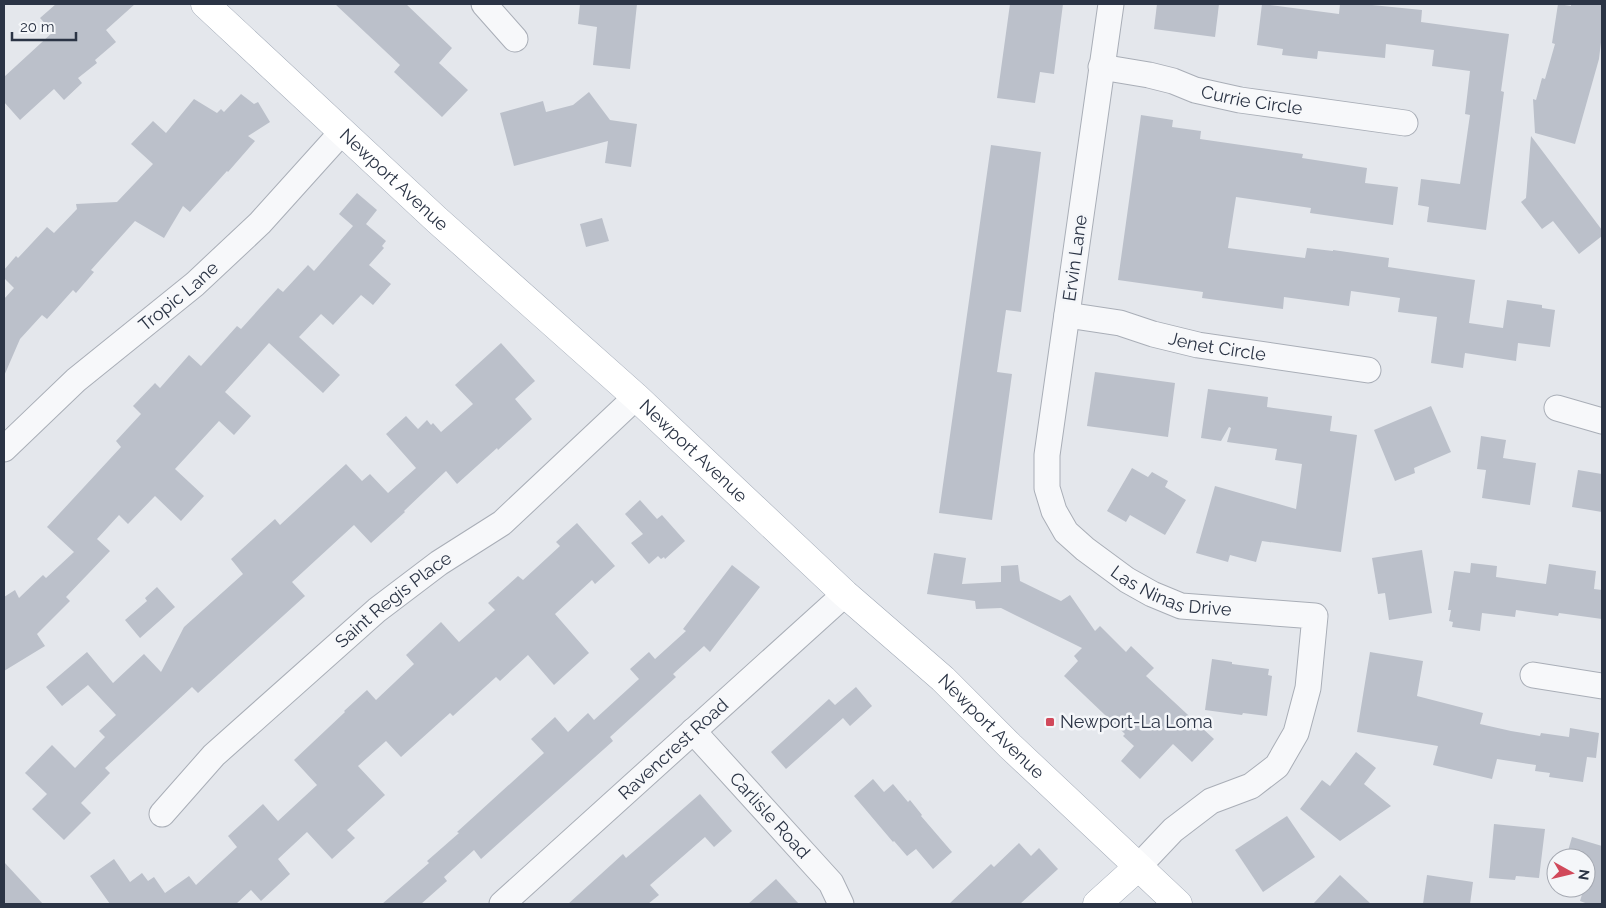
<svg xmlns="http://www.w3.org/2000/svg" width="1606" height="908" font-family="Raleway,sans-serif">
  <rect width="100%" height="100%" fill="#e4e7ec"/>
  <!-- building -->
  <g fill="#bbc0ca">
    <polygon points="56,4 135,4 106,30 116,42 95,60 97,63 78,78 82,83 64,100 54,89 20,120 4,102 4,77 53,32 40,18"/>
    <polygon points="335,4 406,4 452,48 439,63 468,90 442,117 394,72 400,65"/>
    <polygon points="580,4 637,4 630,69 593,65 597,27 578,24"/>
    <polygon points="1010,4 1063,4 1054,74 1040,72 1035,103 997,98"/>
    <polygon points="1157,4 1219,4 1215,37 1154,29"/>
    <polygon points="1262,4 1339,14 1340,4 1362,4 1422,10 1421,22 1509,34 1501,91 1504,92 1486,230 1427,222 1429,207 1418,205 1421,179 1460,184 1470,115 1465,114 1470,71 1432,66 1434,50 1386,44 1385,58 1318,51 1317,59 1282,55 1283,49 1257,45"/>
    <polygon points="1558,4 1571,6 1571,4 1602,4 1602,34 1599,59 1575,144 1535,133 1533,99 1536,100 1542,78 1545,79 1555,44 1552,43"/>
    <polygon points="589,92 610,120 637,124 631,167 605,163 608,141 514,166 500,113 543,101 546,112 573,105"/>
    <polygon points="241,94 254,104 258,102 270,122 248,136 255,141 228,172 227,171 190,212 183,206 164,238 135,221 91,270 94,272 76,293 73,290 47,319 42,315 20,339 4,376 4,299 14,288 4,278 4,270 16,256 18,258 47,227 54,233 77,209 76,204 117,202 153,164 131,144 153,121 166,133 194,99 217,113 221,109 224,112"/>
    <polygon points="1141,115 1173,120 1172,127 1201,131 1200,139 1303,154 1302,158 1367,168 1365,183 1398,187 1393,225 1310,213 1311,208 1236,197 1228,248 1305,258 1307,248 1333,251 1333,250 1389,258 1388,267 1475,280 1469,323 1503,328 1507,300 1542,305 1542,308 1555,310 1550,347 1518,343 1516,361 1465,353 1463,368 1431,363 1437,317 1398,312 1400,298 1351,291 1349,306 1284,297 1283,309 1202,298 1203,292 1118,280"/>
    <polygon points="1531,136 1602,230 1602,236 1579,254 1553,221 1542,229 1521,202 1526,198"/>
    <polygon points="991,145 1041,152 1021,312 1006,310 997,372 1012,374 992,520 939,513"/>
    <polygon points="357,193 377,210 366,224 386,241 382,246 384,248 369,265 391,284 373,305 361,295 333,325 321,314 299,337 340,375 323,393 269,343 225,392 251,416 234,435 219,421 175,469 204,496 181,521 155,496 128,524 119,515 97,539 110,551 66,597 70,601 37,634 45,646 4,671 4,597 15,590 19,598 43,575 46,578 74,552 47,527 121,447 116,441 141,414 133,406 155,383 160,388 189,355 201,366 237,326 241,329 278,288 283,292 308,265 314,271 353,226 339,214"/>
    <polygon points="602,218 609,241 586,247 580,224"/>
    <polygon points="501,343 535,381 515,399 532,419 498,450 497,448 457,484 446,471 404,511 405,512 371,543 354,525 292,582 305,596 198,693 192,687 105,768 110,773 81,803 91,813 64,840 32,809 47,794 25,773 52,745 75,768 105,737 99,731 116,715 88,685 62,706 46,687 87,652 113,683 144,654 161,672 184,627 243,574 231,559 275,519 280,525 346,464 362,481 370,474 388,493 416,468 386,434 406,416 418,429 427,420 431,425 433,423 441,432 473,404 455,385"/>
    <polygon points="1095,372 1175,383 1168,437 1087,426"/>
    <polygon points="1208,389 1268,397 1267,407 1332,416 1330,431 1357,435 1341,552 1262,541 1256,562 1230,555 1228,562 1196,553 1215,486 1296,509 1302,464 1275,460 1277,449 1227,442 1231,428 1229,427 1221,441 1201,438"/>
    <polygon points="1431,406 1451,452 1414,468 1415,473 1395,481 1374,430"/>
    <polygon points="1481,436 1506,440 1503,458 1536,463 1530,505 1482,498 1486,470 1477,469"/>
    <polygon points="1132,468 1148,477 1152,472 1168,481 1165,487 1186,500 1165,535 1130,515 1126,522 1107,511"/>
    <polygon points="1578,470 1602,474 1602,512 1572,507"/>
    <polygon points="640,500 657,519 662,515 685,541 665,559 664,557 661,559 658,556 649,564 631,543 643,534 625,514"/>
    <polygon points="577,523 615,566 595,584 592,580 555,614 589,653 554,685 528,655 500,681 496,677 453,716 450,713 401,757 386,741 358,766 385,795 347,830 355,838 332,859 307,832 278,859 290,874 261,901 251,890 236,904 110,904 90,876 114,859 130,882 142,873 148,881 154,877 165,893 189,876 196,885 237,847 228,836 263,804 278,821 317,785 294,760 345,712 344,711 367,690 376,700 414,664 406,655 441,622 459,642 495,610 488,603 518,576 523,580 560,546 556,542"/>
    <polygon points="1422,550 1432,613 1389,620 1385,593 1378,594 1372,558"/>
    <polygon points="934,553 966,558 962,584 1001,582 1001,566 1018,565 1020,581 1061,601 1070,595 1095,631 1100,626 1126,652 1131,646 1154,668 1146,676 1214,739 1192,762 1173,744 1140,779 1121,761 1134,746 1123,736 1125,734 1064,676 1078,661 1074,656 1082,648 1001,608 976,609 975,601 927,594"/>
    <polygon points="1471,563 1497,566 1496,577 1546,584 1549,564 1596,571 1594,589 1602,590 1602,619 1559,613 1558,616 1516,610 1515,617 1482,613 1480,631 1452,627 1453,622 1449,621 1451,610 1448,610 1454,571 1470,573"/>
    <polygon points="732,565 760,587 710,652 704,646 673,674 676,677 610,737 613,741 481,859 474,850 444,877 447,881 421,904 382,904 429,863 427,861 459,833 457,832 544,753 531,739 555,717 568,732 588,713 594,720 639,679 630,669 649,652 655,659 686,631 683,629"/>
    <polygon points="157,587 175,607 140,638 125,620 147,601 145,598"/>
    <polygon points="1370,652 1423,661 1417,696 1483,713 1480,724 1511,731 1540,736 1541,733 1569,737 1570,728 1599,733 1596,758 1587,757 1583,782 1549,777 1550,773 1535,771 1536,765 1497,759 1492,779 1433,765 1438,746 1357,732"/>
    <polygon points="1212,659 1232,662 1232,664 1269,669 1268,675 1272,676 1267,716 1243,713 1242,715 1205,710"/>
    <polygon points="856,687 872,706 850,726 843,718 786,769 771,752 829,699 835,705"/>
    <polygon points="1356,752 1376,768 1364,784 1391,806 1340,841 1300,809 1322,780 1330,786"/>
    <polygon points="873,779 884,792 893,784 908,802 910,800 922,815 921,816 952,852 933,869 916,849 907,856 894,841 893,842 854,796"/>
    <polygon points="700,794 732,831 714,847 705,837 650,885 659,895 648,904 568,904 623,854 626,858"/>
    <polygon points="1287,816 1315,857 1263,892 1235,850"/>
    <polygon points="1494,824 1545,829 1539,878 1516,876 1515,880 1489,878"/>
    <polygon points="1572,837 1602,846 1602,904 1588,904 1580,901 1584,888 1586,888 1586,858 1566,858"/>
    <polygon points="1019,843 1031,856 1039,848 1058,869 1020,904 949,904 991,864 994,867"/>
    <polygon points="4,862 43,904 4,904"/>
    <polygon points="1340,875 1371,904 1313,904"/>
    <polygon points="1427,875 1473,882 1470,904 1423,904"/>
    <polygon points="776,879 799,904 748,904"/>
  </g>
  <g fill="none" stroke-linecap="round" stroke-linejoin="round">
    <!-- minor casing -->
    <g stroke="#a9aeb7" stroke-width="27">
      <g id="minor">
        <polyline points="484,4 515,39"/>
        <path id="s1" d="M1111,4L1047,455V488L1054,511L1066,532L1085,549L1127,580L1152,594L1181,606L1315,616L1308,688L1296,733L1277,766L1251,786L1211,801L1173,830L1138,867"/>
        <path id="s2" d="M1101,67L1149,75L1173,81L1195,90L1240,100L1405,123"/>
        <path id="s3" d="M1067,315L1120,323L1153,334L1198,345L1368,370"/>
        <polyline points="1557,408 1602,421"/>
        <path id="s4" d="M4,449L76,380L195,284L260,223L342,132"/>
        <polyline points="1533,675 1602,686"/>
        <path id="s5" d="M693,731L831,883L841,904"/>
        <path id="s6" d="M162,814L214,755L377,610L439,563L502,523L636,397"/>
        <path id="s7" d="M502,904L845,594"/>
      </g>
    </g>
    <!-- major casing -->
    <g stroke="#a3abb8" stroke-width="29">
      <g id="major">
        <path id="s8" d="M205,4L437,220L636,397L845,594L943,679L1010,746L1178,904"/>
        <polyline points="1097,904 1138,867"/>
      </g>
    </g>
    <!-- minor -->
    <use href="#minor" stroke="#f7f8fa" stroke-width="25"/>
    <!-- major -->
    <use href="#major" stroke="#fff" stroke-width="28"/>
  </g>
  <!-- markers -->
  <rect fill="#d1495b" stroke="#f4f6f9" stroke-width="2" x="1045" y="717" width="10" height="10" rx="2.5"/>
  <g text-anchor="middle" stroke-width="5" stroke-linejoin="round" paint-order="stroke">
    <!-- street labels -->
    <g font-size="18" fill="#2b3445" stroke="#f4f6f9">
      <text dy="6" stroke="none"><textPath href="#s2" startOffset="155">Currie Circle</textPath></text>
      <text dy="6" stroke="none"><textPath href="#s8" startOffset="258">Newport Avenue</textPath></text>
      <text transform="translate(1075 258) rotate(-82)" y="6">Ervin Lane</text>
      <text dy="6" stroke="none"><textPath href="#s4" startOffset="232">Tropic Lane</textPath></text>
      <text dy="6" stroke="none"><textPath href="#s3" startOffset="154">Jenet Circle</textPath></text>
      <text dy="6" stroke="none"><textPath href="#s8" startOffset="662">Newport Avenue</textPath></text>
      <text dy="6" stroke="none"><textPath href="#s1" startOffset="661">Las Ninas Drive</textPath></text>
      <text dy="6" stroke="none"><textPath href="#s6" startOffset="316">Saint Regis Place</textPath></text>
      <text dy="6" stroke="none"><textPath href="#s8" startOffset="1068">Newport Avenue</textPath></text>
      <text dy="6" stroke="none"><textPath href="#s7" startOffset="231">Ravencrest Road</textPath></text>
      <text dy="6" stroke="none"><textPath href="#s5" startOffset="114">Carlisle Road</textPath></text>
    </g>
    <!-- poi labels -->
    <g font-size="18" fill="#2b3445" stroke="#f4f6f9" text-anchor="start">
      <text x="1060" y="728">Newport-La Loma</text>
    </g>
  </g>
  <!-- border -->
  <rect width="1606" height="908" fill="none" stroke="#2b3445" stroke-width="10"/>
  <!-- north arrow -->
  <g transform="translate(1571 873) rotate(98)"><circle r="24" fill="#f4f6f9" stroke="#a4a8b1"/>
  <path d="M0-4L9 19L0 12L-9 19Z" fill="#d1495b"/>
  <text y="-8" font-size="14" font-weight="bold" text-anchor="middle" fill="#2b3445">N</text>
  </g>
  <!-- scale -->
  <path d="M12 32v8h64v-8" fill="none" stroke="#2b3445" stroke-width="2.5"/>
  <text x="20" y="32" font-size="15" fill="#2b3445" stroke="#f4f6f9" stroke-width="4" paint-order="stroke">20 m</text>
</svg>
